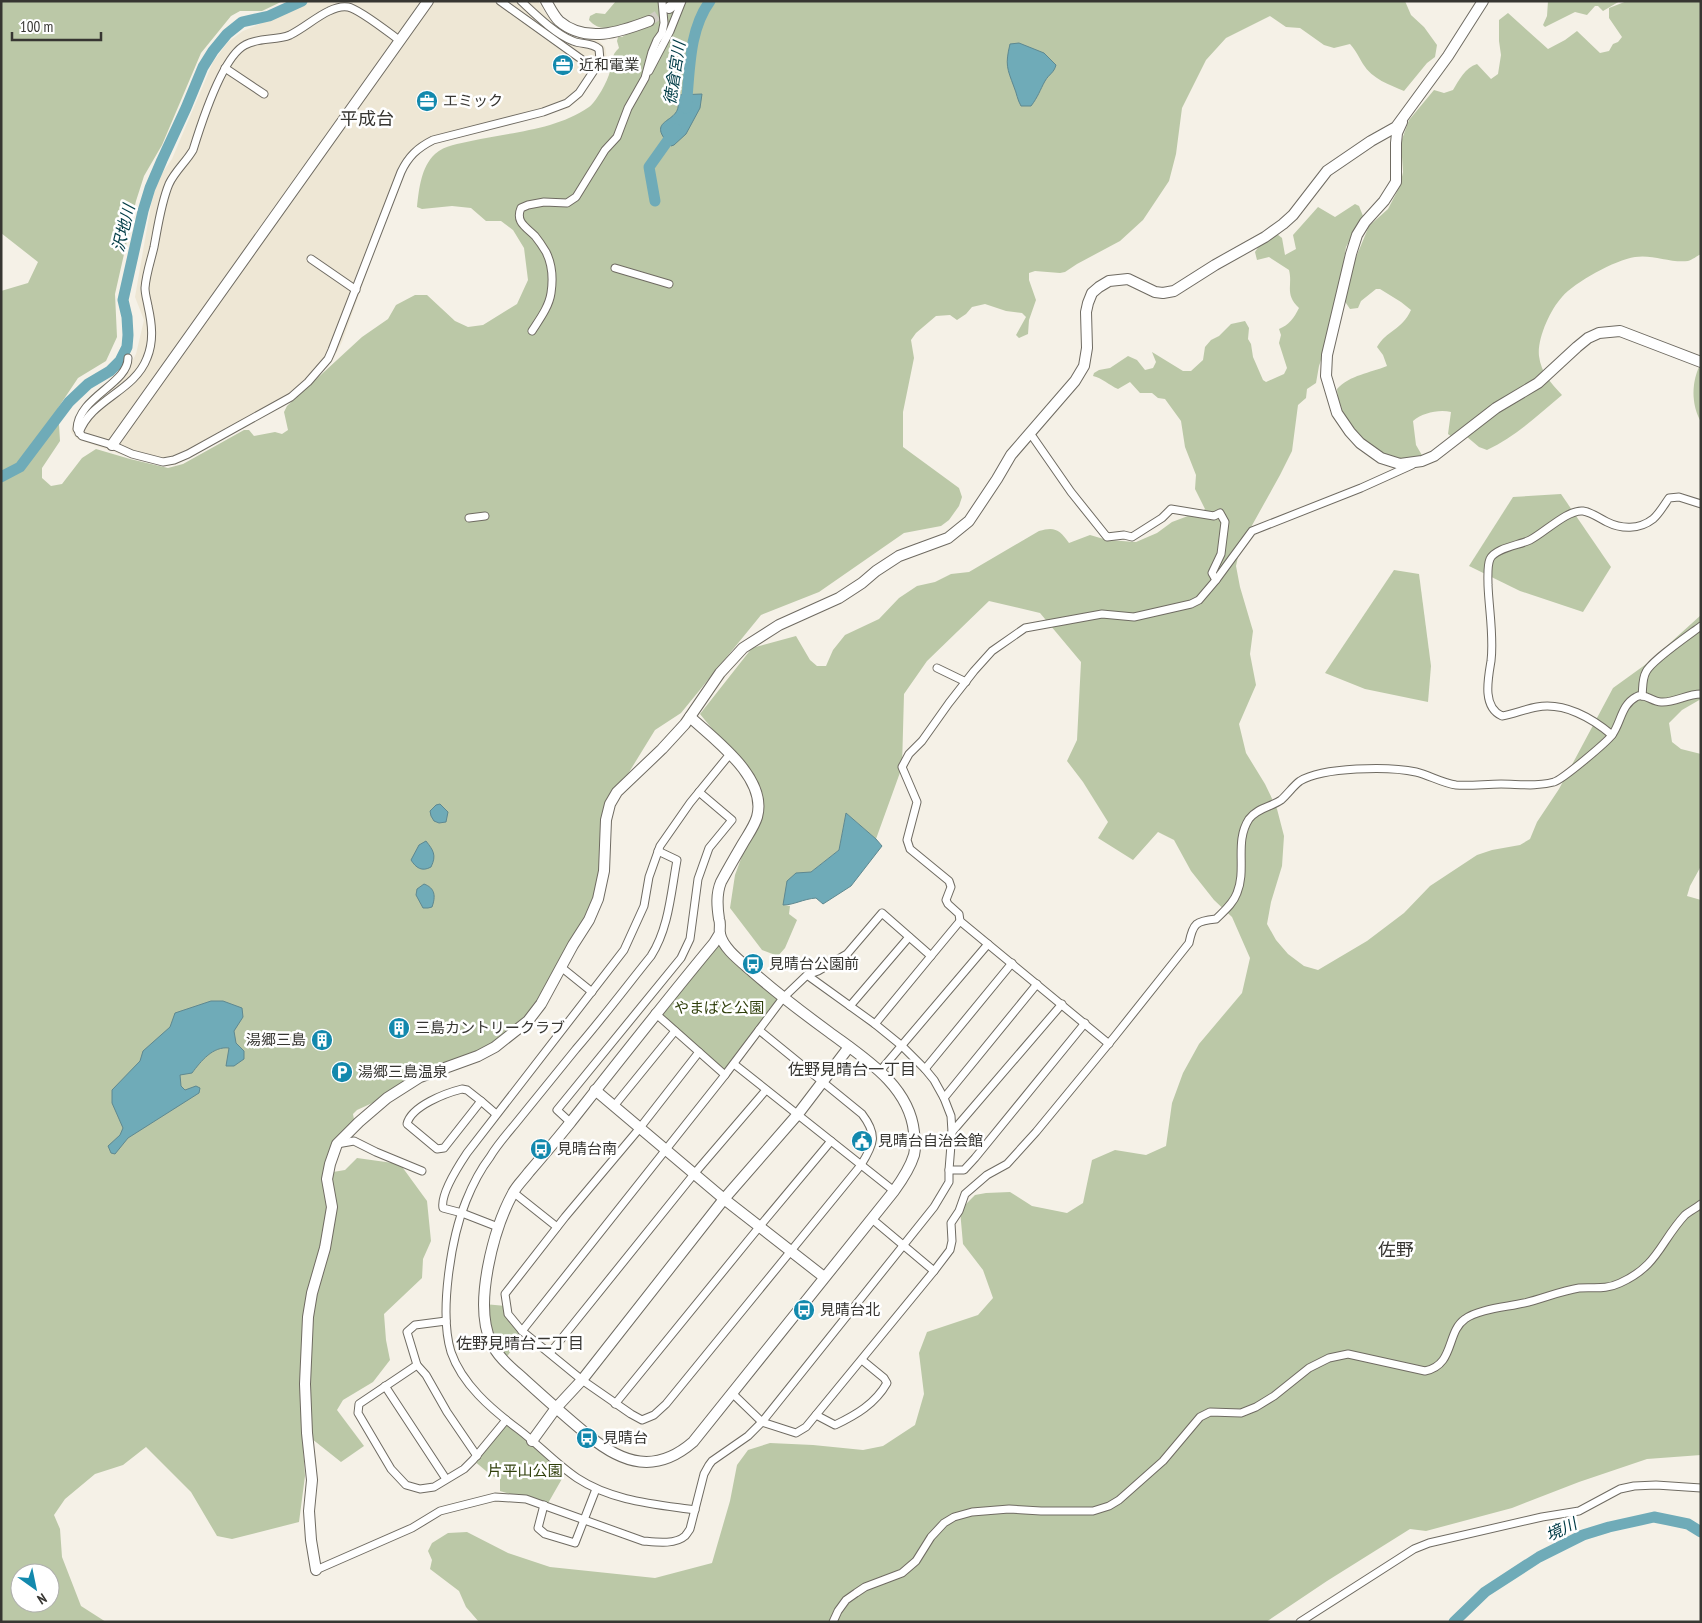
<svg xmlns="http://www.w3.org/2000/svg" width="1702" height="1623" font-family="'PT Sans Narrow','Noto Sans JP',sans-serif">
  <rect width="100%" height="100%" fill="#f5f1e7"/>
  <!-- built -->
  <polygon fill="#eee7d5" points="310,1 538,1 546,14 557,26 577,38 598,40 605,47 607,59 581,98 568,108 442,141 427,147 420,152 408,165 394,197 342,342 332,361 312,381 177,464 166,466 120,454 77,439 71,432 74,421 86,403 127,371 136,354 144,320 135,297 151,205 158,179 172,159 213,62 228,42 243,31 262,23"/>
  <!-- green -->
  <g fill="#bbc8a7" fill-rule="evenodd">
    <path d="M1,1H283L262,11H240L231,16L201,53L162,145L144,176L136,201L115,294L117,337L106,361L78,378L58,408L60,441L42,468V478L51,486L62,484L82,458L96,449L130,459L168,468L183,464L244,430H249L254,436L275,432L282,434L288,430L284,412L287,406L362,337L388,319L396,305L415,295H427L455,321L468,327L483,325L517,304L528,280L524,248L513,230L501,221H486L471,208L452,206L422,209L417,207C419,189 421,167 435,154C445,145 459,144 471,141C510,132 554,131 589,107C596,102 608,81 610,71C612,62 611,55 619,48L617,41L618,37H622L627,34L625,25C611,27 599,32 589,20L590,16L596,13L605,14L616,1H1405L1411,15L1424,27L1437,45L1435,57L1427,63L1404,91C1390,85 1372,79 1363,64C1359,57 1356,51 1350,44L1334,48L1324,45L1300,28L1286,27L1270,16L1226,38L1206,60L1182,108L1176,154L1169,181L1143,220L1120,241L1077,264L1065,272L1060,273L1035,271L1029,273V280L1036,300L1029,320L1028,334L1019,338L1016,335L1026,317L1022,313L1006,311L985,304L972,307L966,314L957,320L950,315L936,316L916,333L911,340L914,358L903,412V447L959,488L962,497L959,506L949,520L941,526L904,533L819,592L761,615L681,713L655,730L615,795L606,820L604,871L591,915L535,1012L495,1047L357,1110L353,1114L355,1125L330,1164L323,1170L327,1173L345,1170L357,1158L400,1164L427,1201L431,1241L423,1259L422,1278L384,1314L386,1340L390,1360L373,1382L343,1400L337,1410L364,1446L341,1462L302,1431L305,1476L299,1522L232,1539L217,1536L191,1492L146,1447L123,1465L95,1474L65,1499L54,1515L60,1529L62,1557L81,1606L106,1622H1V291L28,283L38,262L1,233ZM20,1573H50V1603H20Z"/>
    <polygon points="1548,1 1620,1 1603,11 1598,6 1595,6 1587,15 1575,12 1545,27 1543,25 1547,16"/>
    <path d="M1627,1H1701V254C1697,256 1692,260 1688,261C1670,263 1652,254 1635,257C1615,260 1575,282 1562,297C1550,310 1537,339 1539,356C1541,373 1551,383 1562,395C1538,415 1515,437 1487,450L1479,447L1460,431L1452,437L1448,434L1451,412C1439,409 1422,413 1413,421L1416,445L1423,457L1408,461L1389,457L1370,447L1355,434L1339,410L1337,389C1350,375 1370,373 1387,366L1383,355L1377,347C1386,331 1402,330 1411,310L1401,302L1380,289H1376L1361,301L1358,308L1350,309L1344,300L1352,267L1369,226L1388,209L1400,186L1403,172L1401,142L1409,120L1434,90L1444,93L1453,90C1459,80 1465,68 1477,64L1491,79L1498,74L1501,55L1499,41V20L1508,13L1548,49L1565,40L1577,31L1600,53L1609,51L1613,44L1618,42L1622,37L1609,18V8Z"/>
    <path d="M1355,204L1359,206L1363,216L1346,247L1340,287L1326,345L1319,366L1316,383L1307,389L1306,398L1298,405L1292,451L1280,475L1240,547L1236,566L1240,587L1253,631L1250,654L1256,685L1239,724L1246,753L1265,784L1277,809L1284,836L1282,866L1271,902L1267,924L1276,940L1288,954L1304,966L1318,970L1367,941L1404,913L1430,886L1477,855L1492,850L1520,845L1530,839L1537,822L1559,789L1613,688L1649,662L1701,615V699L1682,710L1669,723L1672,742L1681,749L1701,754V866L1690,886L1687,896L1701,900V1455L1647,1459L1579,1482L1512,1508L1426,1531L1410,1529L1327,1581L1266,1622H479L466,1607L459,1591L430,1569L432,1560L428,1551L432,1543L448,1533L467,1532L508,1553L550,1567L655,1578L712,1563L730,1501L737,1465L748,1450L770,1443L813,1445L863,1450L883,1446L915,1425L924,1394L919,1353L927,1332L978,1315L993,1298L983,1270L963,1244L960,1210L975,1195L986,1193L1010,1192L1032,1206L1067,1213L1083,1203L1092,1160L1115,1150L1146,1155L1166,1146L1172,1103L1183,1073L1199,1044L1242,993L1250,958L1232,917L1214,900L1191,871L1174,840L1158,832L1133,860L1098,838L1108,822L1083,782L1067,761L1077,740L1081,662L1040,613L989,601L927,661L904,694L902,767L876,839L846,813L839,850L811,872L784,905L790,906L789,914L797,920L785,948L778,956L762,950L730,908L735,875L756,818L748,773L700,714L752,648L796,636L810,660L817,666H826L833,650L845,635L879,619L899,598L917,586L935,582L951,574L969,572L1039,531C1055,526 1060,530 1069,543L1090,535L1107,540L1136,542L1157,533L1172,522L1188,516L1198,515L1205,509L1195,489L1196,475L1185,447L1181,421L1165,399L1158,398L1152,393H1140L1130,382L1118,389C1109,385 1102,378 1093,376L1094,373L1099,370L1110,368L1128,356L1137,360L1145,370L1153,368L1156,362L1152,352L1183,371H1191L1203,360L1205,347L1211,340L1219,336L1231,324L1245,321L1249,328L1248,339L1251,344L1253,357L1263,380L1266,382L1284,374L1287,368L1279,343L1281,335L1279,329C1289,325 1294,318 1299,308C1284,294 1293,285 1289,270L1269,257L1257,260L1255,252L1259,246L1277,234L1282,238L1285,255L1296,249L1293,235L1318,207L1335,217Z"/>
    <path d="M1701,363V422C1691,405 1691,381 1701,363Z"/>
    <polygon points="1561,494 1611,567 1583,612 1520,591 1469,566 1513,497"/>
    <polygon points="1394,570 1419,574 1431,666 1428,702 1365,689 1325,673"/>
    <polygon points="714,943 726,946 783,998 725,1075 655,1013"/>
    <polygon points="484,1304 506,1306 524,1332 504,1361 498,1354"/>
    <polygon points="506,1420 567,1470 547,1505 500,1491 500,1479 492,1476 473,1460"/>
  </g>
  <!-- water -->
  <g fill="#6fabb8" stroke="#5e8890">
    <path d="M1019,43L1044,53L1056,65C1054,73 1049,74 1045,81C1040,90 1038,97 1031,106H1021C1017,99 1017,94 1014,87C1007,68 1005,65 1010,44Z"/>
    <path d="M702,94L700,108L686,134L674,145L671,146C640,115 689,126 676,95Z"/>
    <polygon points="440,804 448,812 446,822 439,823 434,821 431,816 430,811 436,805"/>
    <path d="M846,813L876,839L882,846L851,886L823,904L816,898C803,899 794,905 783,905L787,881L796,873L811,872L839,850Z"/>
    <path d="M426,841C433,850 437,855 431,867C422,872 416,868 411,860L419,845Z"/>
    <path d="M424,884C435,888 436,896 432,907L428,908H423L416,895L417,889Z"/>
    <path d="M211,1001H223L242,1008L243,1017L234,1031L236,1043L244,1051V1059L234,1066H226L229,1048C213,1046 201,1061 192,1073L180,1075L181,1086L185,1090L196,1086L200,1088L199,1093L128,1138L115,1154L111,1153L108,1146L120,1135L123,1128L112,1103V1090L140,1061L143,1051L170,1027L175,1013Z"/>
  </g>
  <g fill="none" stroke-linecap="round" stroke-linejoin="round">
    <!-- river -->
    <g stroke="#6fabb8" stroke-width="11">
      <path d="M686,108C690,73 688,31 710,1"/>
      <polyline points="655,201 649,167 676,129"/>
      <polyline points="1,477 20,467 69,402 88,384 110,371 120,361 127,347 128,335 127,317 123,300 143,211 150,188 162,160 186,108 203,67 213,51 227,34 242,22 269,16 302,1"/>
      <polyline points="1454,1622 1485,1592 1539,1557 1583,1535 1609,1527 1654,1517 1688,1524 1701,1532"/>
    </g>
    <!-- secondary-tunnel -->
    <polyline stroke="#cfccc3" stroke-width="10" stroke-dasharray="10 5" stroke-linecap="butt" points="649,21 669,8"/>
    <!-- street casing -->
    <g stroke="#6f6b62" stroke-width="9">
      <g id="street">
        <polyline points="500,1 595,69"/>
        <polyline points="225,68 264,94"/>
        <polyline points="649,71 670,31 682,1"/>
        <polyline points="311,259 356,290"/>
        <polyline points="615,268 669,284"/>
        <path d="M532,331C539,320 549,307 551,293C553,280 552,264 546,252C543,247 539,241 535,236C526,227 515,222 521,208L528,205L544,202L567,203L576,197L605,150L617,137L628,108L645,78L652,52L657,40L662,33L664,23L662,1"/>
        <path d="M128,358C128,384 78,397 77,429L82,436L112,445L132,454L163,462L174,460L188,454L291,397L308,382L328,359L332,350L401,172C408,157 417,148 433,140L543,112L567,103L579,93L595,69L600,60L599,49C591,42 582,45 573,41C555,34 535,14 521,1"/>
        <path d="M79,433C91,399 134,392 147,358C154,341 152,324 148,306C147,300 145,294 145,288C146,274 151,260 154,247C158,226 161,203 169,184C175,171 186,162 193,150C201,124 222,57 245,45C259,37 276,41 290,35C304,28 316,17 329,11C335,8 342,6 348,7C359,9 388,32 399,40"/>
        <polyline points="1030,433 1071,492 1107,537 1124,535 1132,537 1162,518 1171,509 1214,516 1220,513 1225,522 1221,554 1212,573 1216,580"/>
        <polyline points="469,518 485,516"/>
        <polyline points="937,668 966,682"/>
        <path d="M1642,696C1643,688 1642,679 1646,672C1651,661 1689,635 1701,626"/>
        <path d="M1612,735C1592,718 1564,702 1537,707C1525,709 1514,714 1502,716C1482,707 1488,679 1491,661C1494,637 1489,610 1488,585C1488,578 1487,566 1490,559C1495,548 1520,545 1530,540C1544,533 1568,509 1583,511C1591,512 1599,518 1607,522C1621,529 1639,530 1653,519C1659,514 1664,505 1669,498L1679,497L1701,504"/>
        <path d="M658,851L677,860C671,892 669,928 651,956C626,987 602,1019 576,1049C556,1074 536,1098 516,1123C507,1134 497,1145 490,1157C480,1170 472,1186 466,1201C451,1238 439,1313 451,1352C462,1384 491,1409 518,1429C538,1444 556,1464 577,1478C612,1501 654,1504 695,1510"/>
        <polyline points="561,967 592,992"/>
        <polyline points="850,1006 909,937"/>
        <polyline points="655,1013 725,1075"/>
        <polyline points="875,1024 931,956"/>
        <polyline points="1109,1044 960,921 959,914 948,904 946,900 951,887 949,881 910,849 907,840 917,802 902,767 909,754 922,741 949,703 974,671 992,651 1025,628 1102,614 1134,617 1191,604 1199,600 1216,580 1252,531 1361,488 1412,465"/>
        <path d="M699,1052L639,1129L565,1217L505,1294L508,1314L522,1331L582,1380L631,1414L642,1420L654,1415L666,1404L861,1165C874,1144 878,1135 862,1114L759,1030"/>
        <polyline points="734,1064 894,1191"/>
        <polyline points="925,1069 1012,963"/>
        <polyline points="880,1071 988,944"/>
        <path d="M462,1089L467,1090L481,1101L444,1148L437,1149L407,1124C411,1106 446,1093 462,1089Z"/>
        <polyline points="944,1098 1037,984"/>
        <polyline points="481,1101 496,1114"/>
        <polyline points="614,1106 675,1031"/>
        <polyline points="570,1122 557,1110 681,958 690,939 698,879 709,848 732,820 699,792"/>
        <polyline points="952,1132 1062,1004"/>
        <polyline points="337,1144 354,1141 376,1152 422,1171"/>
        <polyline points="949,1170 964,1170 975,1158 1085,1023"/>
        <polyline points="513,1192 557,1227"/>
        <polyline points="872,1219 934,1271"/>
        <path d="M498,1227L462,1213L443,1208C440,1194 459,1165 467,1153L624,950L644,906L649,877L660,846L690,803L730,754"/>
        <polyline points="446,1321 415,1325 407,1332 417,1365 359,1404 358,1413 391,1469 406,1485 420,1489 434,1487 464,1469 473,1460 506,1420"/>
        <polyline points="522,1331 725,1075 783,998 807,975 818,971 847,954 882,913 931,956 960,921"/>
        <polyline points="550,1353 694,1174 766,1090"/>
        <polyline points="417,1365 426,1375 447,1412 477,1456"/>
        <polyline points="385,1386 446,1479"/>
        <path d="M732,1393L762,1422L796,1433L806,1427L934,1271L950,1250L952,1241L951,1223L959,1211L965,1194L987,1175L1007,1164L1036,1132L1115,1036L1189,943C1193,923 1196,921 1216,919C1224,911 1233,904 1237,893C1247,869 1234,842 1249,819C1257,808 1271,807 1281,800C1288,794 1293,786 1300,781C1323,767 1389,766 1416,772C1429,775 1442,783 1456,785C1471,786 1486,784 1501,784C1518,784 1536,787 1554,782C1562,780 1607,742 1612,735C1621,723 1621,705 1636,697C1644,692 1652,702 1661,702C1675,703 1686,694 1701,694"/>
        <polyline points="615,1404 760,1226 831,1141"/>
        <path d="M816,1415L835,1425C856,1415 875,1404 887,1383L884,1378L862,1360"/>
        <polyline points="544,1505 538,1528 545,1534 575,1543 596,1489"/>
        <path d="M316,1570L412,1528L440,1511L495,1497L526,1499L643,1541C655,1542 675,1545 685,1536C687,1534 688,1532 690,1529L704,1474L709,1465L712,1461L748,1436L762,1422L934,1207L949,1182V1170L952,1132L951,1116L944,1098L934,1080L925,1069L902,1046L875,1024L807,975"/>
        <path d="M833,1622L838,1611L846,1600L856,1593L865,1587L902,1573L916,1561L931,1537L944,1523L954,1517L972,1512L1009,1509L1041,1511H1093L1109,1506L1119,1500L1163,1461L1200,1417L1210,1412L1241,1413L1256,1407L1274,1396L1309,1368L1329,1358L1348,1354L1425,1371C1455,1365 1446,1332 1465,1319C1478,1309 1507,1307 1524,1303C1542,1299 1560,1291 1579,1288C1595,1287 1605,1290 1620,1283C1658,1266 1660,1242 1685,1215C1690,1211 1696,1208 1701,1204"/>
        <polyline points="1300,1622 1414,1549 1429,1543 1542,1517 1579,1511 1620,1489 1634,1486 1656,1485 1701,1488"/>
      </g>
    </g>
    <!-- secondary casing -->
    <g stroke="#6f6b62" stroke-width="12">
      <g id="secondary">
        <path d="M546,1C550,8 554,16 559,21C586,44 620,32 649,21"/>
        <polyline points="669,8 678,1"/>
        <polyline points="1402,122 1397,133 1396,143 1396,182 1384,201 1365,222 1357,235 1351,254 1327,355 1326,376 1337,413 1350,432 1360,443 1381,458 1400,464 1422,461 1434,456 1496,408 1538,383 1577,347 1588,338 1599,333 1620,331 1701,362"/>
        <polyline points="112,445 428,1"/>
        <path d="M690,717C715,740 768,778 757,817C754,827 747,836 742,845C735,857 728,869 721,882C716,894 717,906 719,919C721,924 719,929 720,934C723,949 743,963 754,973C778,994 803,1013 829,1032C864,1058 909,1085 914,1132C915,1140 916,1147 914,1155C910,1168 902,1180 894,1191L693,1442C656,1474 623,1464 589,1436C567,1418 547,1400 526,1381C513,1369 498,1358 491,1342C473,1304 494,1228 513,1193C517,1185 524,1179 529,1172C543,1156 557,1139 570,1123C618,1062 665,1002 714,943L720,933"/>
        <polyline points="595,1090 724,1199 824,1277"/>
        <polyline points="532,1441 556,1408 582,1380 724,1199 798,1114 849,1047"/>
        <polyline points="316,1570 311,1540 309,1511 312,1480 307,1433 305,1384 308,1317 312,1293 325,1248 332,1207 327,1179 330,1164 337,1144 359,1122 387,1098 420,1077 478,1056 495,1047 528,1021 541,1004 573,945 589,920 598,899 604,871 606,820 610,804 617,792 662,749 685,724 720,673 743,648 779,625 839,598 862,583 876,571 899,556 948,538 969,521 997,479 1011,455 1075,381 1084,366 1087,348 1086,312 1088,303 1092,293 1099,287 1109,281 1128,279 1155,292 1163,293 1174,291 1215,265 1265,237 1283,224 1293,215 1327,171 1371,141 1396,127 1448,56 1483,1"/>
      </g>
    </g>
    <!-- street -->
    <use href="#street" stroke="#fff" stroke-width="7"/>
    <!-- secondary -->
    <use href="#secondary" stroke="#fff" stroke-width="10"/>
  </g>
  <!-- icons -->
  <defs>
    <g id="office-disc" transform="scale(1.125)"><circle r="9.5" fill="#1389ad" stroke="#fff"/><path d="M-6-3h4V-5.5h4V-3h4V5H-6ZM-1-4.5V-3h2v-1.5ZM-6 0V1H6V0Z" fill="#fff"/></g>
    <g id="bus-disc" transform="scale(1.125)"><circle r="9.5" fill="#1389ad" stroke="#fff"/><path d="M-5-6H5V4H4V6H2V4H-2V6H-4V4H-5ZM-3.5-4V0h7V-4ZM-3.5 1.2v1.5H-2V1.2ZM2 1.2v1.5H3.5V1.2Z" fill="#fff"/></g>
    <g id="building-disc" transform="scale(1.125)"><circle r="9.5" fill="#1389ad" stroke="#fff"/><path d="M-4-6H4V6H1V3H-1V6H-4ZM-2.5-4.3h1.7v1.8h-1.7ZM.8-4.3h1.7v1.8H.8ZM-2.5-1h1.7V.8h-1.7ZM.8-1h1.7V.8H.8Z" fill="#fff"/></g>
    <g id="parking-disc" transform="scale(1.125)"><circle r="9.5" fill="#1389ad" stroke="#fff"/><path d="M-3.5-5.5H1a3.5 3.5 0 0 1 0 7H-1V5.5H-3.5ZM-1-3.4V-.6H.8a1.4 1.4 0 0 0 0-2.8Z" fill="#fff"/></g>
    <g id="civic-disc" transform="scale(1.125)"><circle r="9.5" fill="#1389ad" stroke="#fff"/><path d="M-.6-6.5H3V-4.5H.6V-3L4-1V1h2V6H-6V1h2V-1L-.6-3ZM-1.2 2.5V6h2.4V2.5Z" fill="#fff"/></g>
  </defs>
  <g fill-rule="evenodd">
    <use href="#office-disc" x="563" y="65"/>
    <use href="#office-disc" x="427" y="101"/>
    <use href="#bus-disc" x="753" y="964"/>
    <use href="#building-disc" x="399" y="1028"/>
    <use href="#building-disc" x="322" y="1040"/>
    <use href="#parking-disc" x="342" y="1072"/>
    <use href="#civic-disc" x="862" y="1141"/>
    <use href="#bus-disc" x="541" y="1149"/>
    <use href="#bus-disc" x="804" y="1310"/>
    <use href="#bus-disc" x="587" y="1438"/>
  </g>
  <g text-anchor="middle" stroke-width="5" stroke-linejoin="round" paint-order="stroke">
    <!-- poi labels -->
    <g font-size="15" fill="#373632" stroke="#fff" text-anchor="start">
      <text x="579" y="70">近和電業</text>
      <text x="443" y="106">エミック</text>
      <text x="769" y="969">見晴台公園前</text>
      <text x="415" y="1033">三島カントリークラブ</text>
      <text x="306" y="1045" text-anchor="end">湯郷三島</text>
      <text x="358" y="1077">湯郷三島温泉</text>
      <text x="878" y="1146">見晴台自治会館</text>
      <text x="557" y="1154">見晴台南</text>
      <text x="820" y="1315">見晴台北</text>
      <text x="603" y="1443">見晴台</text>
    </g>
    <!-- park labels -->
    <g font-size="15" fill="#2f3f0b" stroke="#fff">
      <text x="719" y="1013">やまばと公園</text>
      <text x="525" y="1476">片平山公園</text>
    </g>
    <!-- water labels -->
    <g font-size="16" font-style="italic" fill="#003c46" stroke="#fff">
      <text transform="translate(674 73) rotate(-81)" y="6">徳倉宮川</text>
      <text transform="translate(123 228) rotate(-76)" y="6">沢地川</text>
      <text transform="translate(1561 1529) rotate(-25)" y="6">境川</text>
    </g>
    <!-- neighbourhood labels -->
    <g font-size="16" fill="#373632" stroke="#fff">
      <text x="852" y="1075">佐野見晴台一丁目</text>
      <text x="520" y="1349">佐野見晴台二丁目</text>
    </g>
    <!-- quarter labels -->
    <g font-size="18" fill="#373632" stroke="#fff">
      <text x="367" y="125">平成台</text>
      <text x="1396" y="1256">佐野</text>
    </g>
  </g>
  <!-- border -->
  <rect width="1702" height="1623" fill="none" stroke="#373632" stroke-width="5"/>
  <!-- north arrow -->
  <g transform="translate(35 1588) rotate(147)"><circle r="24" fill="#ffffff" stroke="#afafad"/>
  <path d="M0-4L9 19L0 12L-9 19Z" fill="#1389ad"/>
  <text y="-8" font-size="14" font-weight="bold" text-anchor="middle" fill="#373632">N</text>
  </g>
  <!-- scale -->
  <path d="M12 32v8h89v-8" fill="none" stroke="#373632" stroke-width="2.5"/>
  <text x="20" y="32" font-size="15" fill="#373632" stroke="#ffffff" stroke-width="4" paint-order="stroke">100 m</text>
</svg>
